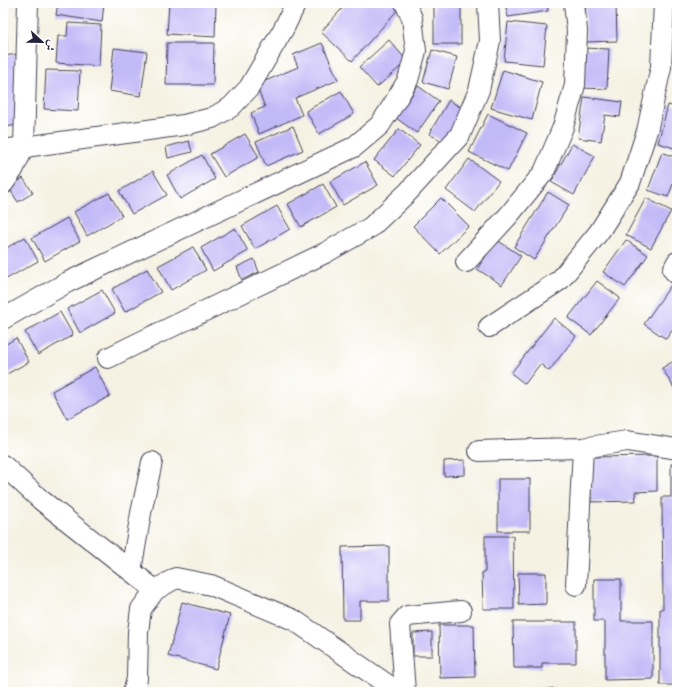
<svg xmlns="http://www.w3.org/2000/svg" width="680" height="695" font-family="'EB Garamond',Amiri,serif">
  <rect width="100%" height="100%" fill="#fff"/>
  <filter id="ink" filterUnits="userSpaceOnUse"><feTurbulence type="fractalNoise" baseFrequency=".025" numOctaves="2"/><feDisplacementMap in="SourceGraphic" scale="8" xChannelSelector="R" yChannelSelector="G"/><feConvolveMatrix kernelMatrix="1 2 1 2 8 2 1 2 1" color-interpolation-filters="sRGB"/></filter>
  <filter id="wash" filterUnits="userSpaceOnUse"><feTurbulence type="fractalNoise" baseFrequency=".012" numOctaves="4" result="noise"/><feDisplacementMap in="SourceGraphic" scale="16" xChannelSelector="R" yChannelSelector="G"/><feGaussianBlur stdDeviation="0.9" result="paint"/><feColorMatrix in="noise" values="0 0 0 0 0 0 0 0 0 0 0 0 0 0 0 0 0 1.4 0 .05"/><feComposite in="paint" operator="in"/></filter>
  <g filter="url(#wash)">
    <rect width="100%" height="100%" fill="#f5f2e3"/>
    <g id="blocks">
      <!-- building -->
      <g fill="#c2b9f7">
        <polygon points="58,3 104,3 102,22 56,15"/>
        <polygon points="169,3 216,3 215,37 167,34"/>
        <polygon points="347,3 400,3 402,5 352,61 321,32"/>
        <polygon points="505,3 547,3 548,11 508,17"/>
        <polygon points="585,3 616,3 617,41 586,42"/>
        <polygon points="3,5 6,5 7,52 3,52"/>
        <rect x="434" y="6" width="27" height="38"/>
        <polygon points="508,22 547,26 543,65 504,61"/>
        <polygon points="68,23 101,25 99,66 56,63 58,36 67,36"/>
        <polygon points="389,40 407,61 377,87 359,67"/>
        <polygon points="167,43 214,43 213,85 166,85"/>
        <polygon points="322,43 338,80 295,98 302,115 259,134 251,113 265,107 256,85 298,67 293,55"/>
        <polygon points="114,48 147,52 141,96 109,91"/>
        <polygon points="583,48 609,49 607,89 581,88"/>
        <polygon points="432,50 457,57 448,89 423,82"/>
        <polygon points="18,54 20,125 3,127 3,56"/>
        <polygon points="46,70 80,71 78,111 44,109"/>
        <polygon points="503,70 542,82 532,120 491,108"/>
        <polygon points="418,86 439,101 417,133 396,118"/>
        <polygon points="341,91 354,114 319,134 306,111"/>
        <polygon points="584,97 622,102 620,117 605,115 601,141 578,138"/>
        <polygon points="449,100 463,109 444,142 429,134"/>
        <polygon points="668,105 677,107 677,149 658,143"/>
        <polygon points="488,114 527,133 508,171 469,152"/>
        <polygon points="293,126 303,150 266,166 256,142"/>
        <polygon points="399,129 420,145 395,176 374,160"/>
        <polygon points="245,134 259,157 224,177 210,154"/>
        <polygon points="189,141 192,152 168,158 166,147"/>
        <polygon points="572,144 595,156 574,195 551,182"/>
        <polygon points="662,152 677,158 677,174 668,197 648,190"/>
        <polygon points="202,155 215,179 180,199 167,175"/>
        <polygon points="469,159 499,181 475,212 446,190"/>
        <polygon points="365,162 378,185 343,205 330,182"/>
        <polygon points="153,171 167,195 132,214 119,191"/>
        <polygon points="23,178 33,193 18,202 9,188"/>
        <polygon points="323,184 336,207 301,227 288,204"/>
        <polygon points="548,192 569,205 534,260 514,247"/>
        <polygon points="109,193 122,216 87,236 74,212"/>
        <polygon points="441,198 469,226 440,254 413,226"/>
        <polygon points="646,198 671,211 651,248 626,235"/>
        <polygon points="277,206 290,229 255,249 242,226"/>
        <polygon points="67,218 80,241 45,261 32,238"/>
        <polygon points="235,228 248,251 213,271 201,248"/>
        <polygon points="25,237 38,261 3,281 3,250"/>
        <polygon points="497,240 521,256 502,285 477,269"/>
        <polygon points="626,240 648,255 625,287 603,272"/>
        <polygon points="193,247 206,270 171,290 158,266"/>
        <polygon points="254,259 259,272 242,280 237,267"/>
        <polygon points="147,269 161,292 125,312 112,289"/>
        <polygon points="597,281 620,298 591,335 568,318"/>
        <polygon points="673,282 677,285 677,324 666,339 644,324"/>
        <polygon points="102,290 115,313 80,333 67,309"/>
        <polygon points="60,312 73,335 38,355 25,332"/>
        <polygon points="554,318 576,336 549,371 540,364 525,384 511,373"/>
        <polygon points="16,338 29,362 3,376 3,346"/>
        <polygon points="677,359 677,393 662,368"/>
        <polygon points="95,367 110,396 67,419 52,391"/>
        <polygon points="657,456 657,491 635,492 636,501 591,502 591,457"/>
        <polygon points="465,460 465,475 444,476 444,461"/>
        <polygon points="671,464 677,464 677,685 660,685 660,609 663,609 662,497 671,497"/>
        <rect x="498" y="479" width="32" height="52"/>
        <polygon points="485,536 513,536 514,609 483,609 482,572 485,572"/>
        <polygon points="389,546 389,601 360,601 360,620 343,620 342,547"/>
        <polygon points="518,573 546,573 546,604 519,605"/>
        <polygon points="594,579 621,579 621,621 653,621 653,679 605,680 605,621 594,621"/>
        <polygon points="182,602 230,615 216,669 168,656"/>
        <polygon points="513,622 576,622 576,663 542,663 542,668 514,668"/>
        <polygon points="439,625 474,625 475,677 440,678"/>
        <polygon points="432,632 432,656 413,656 413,633"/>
        <polygon points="553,688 553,692 537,692 537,691"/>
      </g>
    </g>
  </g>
  <g filter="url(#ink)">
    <use href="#blocks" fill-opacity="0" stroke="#424154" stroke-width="1"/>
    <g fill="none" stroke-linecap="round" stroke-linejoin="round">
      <!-- minor casing -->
      <g stroke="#424154" stroke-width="22">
        <g id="minor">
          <polyline points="3,150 184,125 212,118 231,107 249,88 284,28 296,3"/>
          <polyline points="3,184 13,170 24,147 28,3"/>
          <polyline points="466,262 509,215 544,172 563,127 575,85 577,31 574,3"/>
          <polyline points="677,262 673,270 677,274"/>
          <polyline points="3,319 68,282 354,147 380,125 393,105 408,80 416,51 412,18 405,3"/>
          <polyline points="489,327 560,280 599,232 630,183 647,131 661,67 664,3"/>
          <polyline points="108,358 132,346 325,253 371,227 408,192 460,135 479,90 490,41 488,3"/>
          <polyline points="479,451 537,449 583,448 627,441 677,449"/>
          <polyline points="3,465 41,500 155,590"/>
          <polyline points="131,571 141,513 152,462"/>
          <polyline points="576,585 583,448"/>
          <polyline points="133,692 137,679 138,632 141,609 155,590 176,578 211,585 294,620 398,692"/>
          <polyline points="405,692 400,624 407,616 461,611"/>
        </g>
      </g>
      <!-- minor -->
      <use href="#minor" stroke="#fff" stroke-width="20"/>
    </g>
  </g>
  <!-- margin -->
  <rect width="680" height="695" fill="none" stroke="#fff" stroke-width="16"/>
  <!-- north arrow -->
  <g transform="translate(42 42) rotate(112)" stroke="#ffffff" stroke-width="3" paint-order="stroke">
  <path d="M0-3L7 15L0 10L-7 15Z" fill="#22223b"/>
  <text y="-6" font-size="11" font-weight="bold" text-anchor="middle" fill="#22223b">ش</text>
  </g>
</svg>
